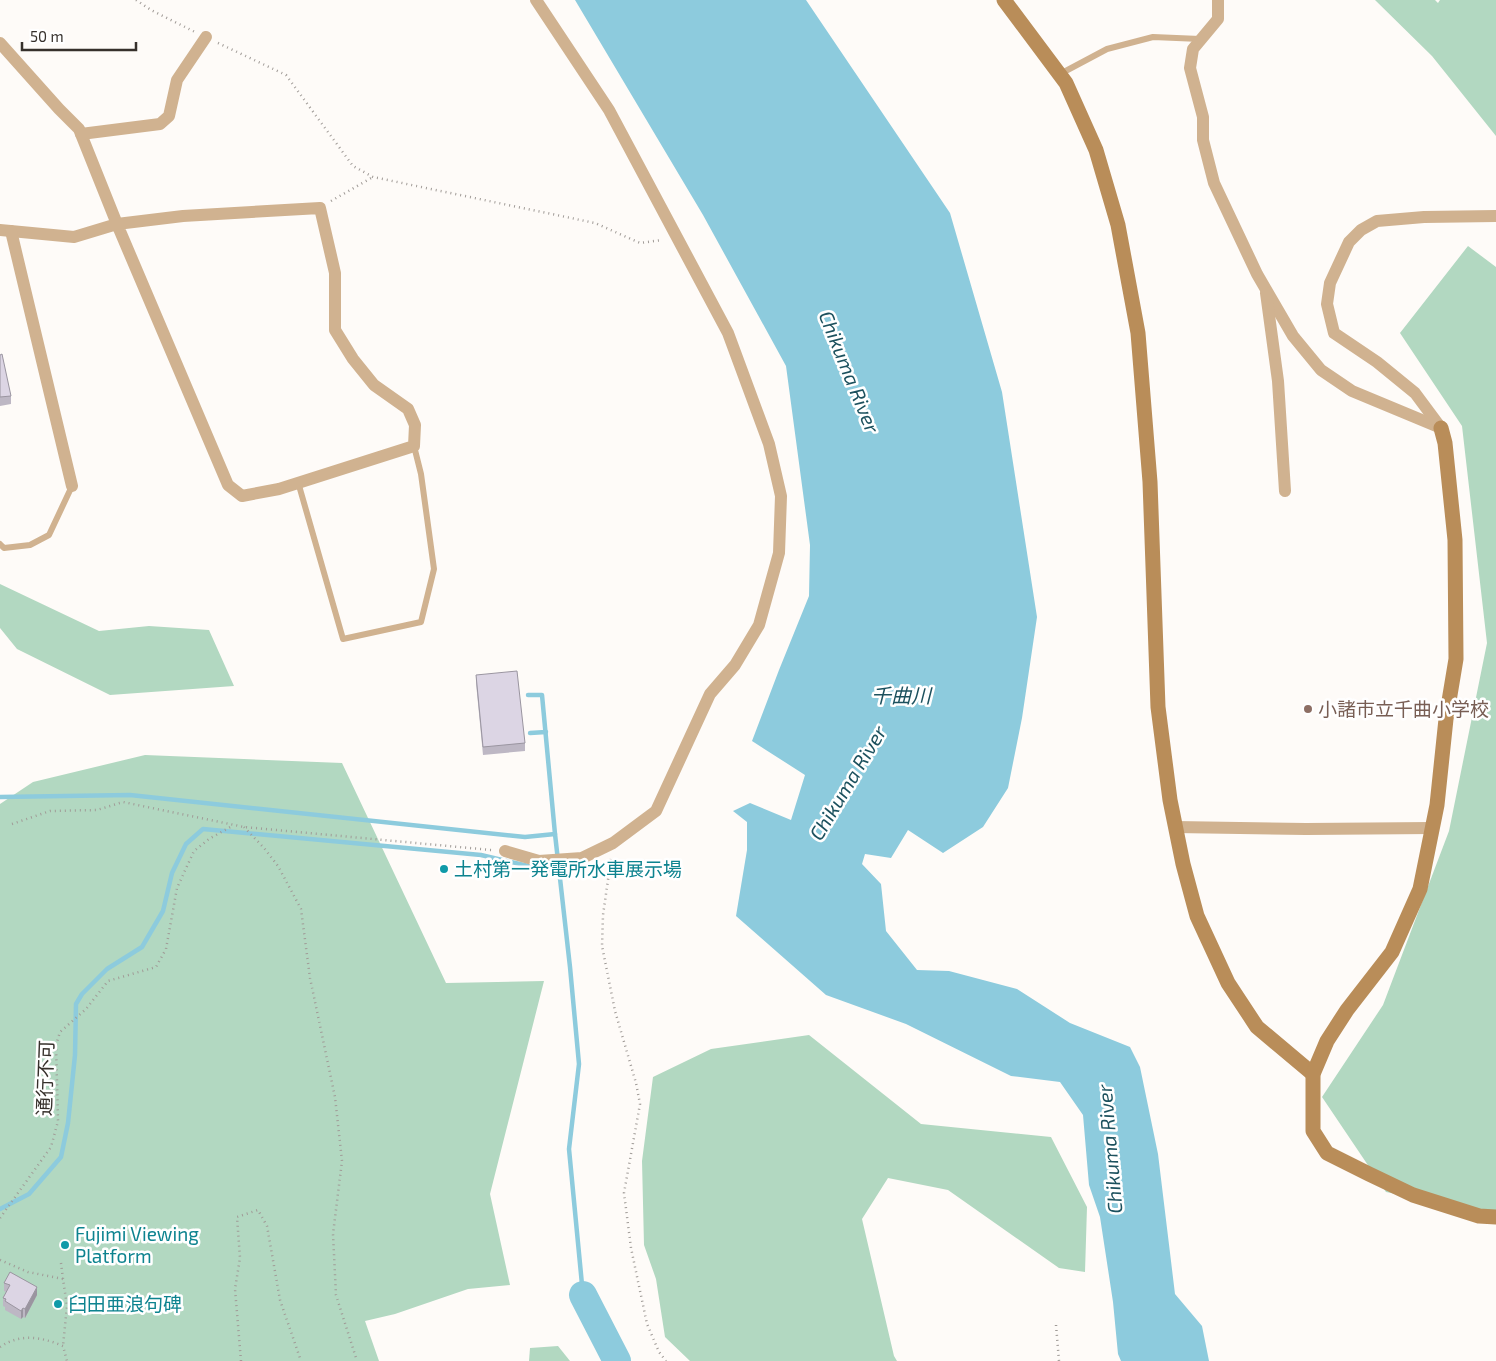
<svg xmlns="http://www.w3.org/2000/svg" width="1496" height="1361" font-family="'Exo 2','Noto Sans JP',sans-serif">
  <rect width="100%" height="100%" fill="#fefbf8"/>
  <!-- green -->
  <g fill="#b2d8c1">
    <polygon points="1375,0 1435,0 1438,3 1440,0 1496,0 1496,136 1432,56"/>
    <polygon points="1468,246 1496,267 1496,1215 1386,1192 1322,1097 1383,1005 1449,831 1487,643 1462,426 1400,333"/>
    <polygon points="0,584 99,631 149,626 209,630 234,686 110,695 17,649 0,628"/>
    <polygon points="145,755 342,763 446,983 544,981 490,1194 510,1285 468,1289 395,1314 365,1321 379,1361 0,1361 0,804 33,782"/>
    <polygon points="809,1035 921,1124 1051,1137 1087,1207 1085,1272 1059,1268 948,1190 888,1178 862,1219 894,1356 897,1361 690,1361 665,1337 656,1279 644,1245 642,1161 653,1077 711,1049"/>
    <polygon points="558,1346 570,1361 529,1361 530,1348"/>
  </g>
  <!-- water -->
  <polygon fill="#8dcbdd" points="575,0 806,0 950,213 1002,392 1037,617 1022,718 1008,788 983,827 943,853 908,830 891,858 865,854 862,864 881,884 886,931 917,970 949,971 1017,989 1070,1023 1130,1047 1140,1067 1158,1154 1175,1294 1202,1326 1209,1361 1121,1361 1118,1354 1113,1302 1100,1217 1089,1185 1083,1115 1060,1082 1011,1076 906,1024 826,995 736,916 747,850 747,822 733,811 750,803 791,820 805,775 752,741 779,670 809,596 810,545 786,366 703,215"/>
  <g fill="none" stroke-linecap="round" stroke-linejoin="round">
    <!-- stream -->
    <g stroke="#8dcbdd" stroke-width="4.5">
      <polyline points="528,695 542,695 555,834 570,967 579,1064 569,1149 583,1295"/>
      <polyline points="530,733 546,732"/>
      <polyline points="0,797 130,795 525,837 555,834"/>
      <polyline points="0,1209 29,1194 61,1157 68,1123 75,1055 76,1004 82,994 107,969 142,947 163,911 172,873 186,844 203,829 481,855 559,873"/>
    </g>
    <!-- river -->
    <polyline stroke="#8dcbdd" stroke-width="28" points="583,1295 617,1361"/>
    <!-- path -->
    <g stroke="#a09b97" stroke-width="2.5" stroke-dasharray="1 4" stroke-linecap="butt">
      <polyline points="136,0 151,10 195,32"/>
      <polyline points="218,43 286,75 353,166 373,177 595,223 640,243 662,240"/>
      <polyline points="331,201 373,177"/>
      <polyline points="12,824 50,811 97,810 123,802 244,827 491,850"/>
      <polyline points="244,827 264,848 278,866 301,909 310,978 335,1097 342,1161 333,1234 336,1295 357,1361"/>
      <polyline points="611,859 603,915 602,946 615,1011 636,1083 640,1104 624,1193 631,1248 647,1324 659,1352 666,1361"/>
      <polyline points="0,1218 51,1147 58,1121 56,1045 60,1032 86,1009 108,981 156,967 166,949 177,888 194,851 209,839 232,826"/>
      <polyline points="0,1260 28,1272 63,1279 67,1306 63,1346"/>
      <polyline points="61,1263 63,1279"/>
      <polyline points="1056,1325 1059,1361"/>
      <path d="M0,1347C20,1333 42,1337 63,1346L67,1361"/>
      <polyline points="241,1361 235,1289 240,1258 237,1217 258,1210 267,1226 280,1300 301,1361"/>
    </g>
    <!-- lane -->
    <g stroke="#d0b290" stroke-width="6">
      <polyline points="1060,74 1107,49 1153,37 1200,39"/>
      <polyline points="298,482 343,639 421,622 434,569 421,474 414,446"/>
      <polyline points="0,544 4,548 30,545 49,535 72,486"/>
    </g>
    <!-- street -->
    <g stroke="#d0b290" stroke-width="12">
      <polyline points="1218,0 1218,19 1193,49 1190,68 1203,117 1203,140 1214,183 1257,274 1293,336 1321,370 1352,391 1441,428"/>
      <polyline points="0,43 59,109 79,129 117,224 228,485 242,496 279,489 414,446 415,425 408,409 374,385 353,359 335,330 335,273 320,208 183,216 117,224 74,237 0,230"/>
      <polyline points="81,134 160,124 169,116 177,80 206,37"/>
      <polyline points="11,231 72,486"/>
      <polyline points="1266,293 1278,381 1285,491"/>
      <polyline points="1441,428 1415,393 1377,362 1334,333 1327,304 1330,283 1349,242 1361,230 1377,221 1424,217 1496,216"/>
      <polyline points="1175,827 1306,829 1432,828"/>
      <polyline points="505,851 539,861 582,858 613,843 656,811 710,694 735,665 759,625 779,553 781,496 769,444 728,333 609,110 536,0"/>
    </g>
    <!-- secondary -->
    <g stroke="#b98d59" stroke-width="15">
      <polyline points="1004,0 1066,83 1096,150 1118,225 1138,333 1150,482 1158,707 1170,800 1183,864 1197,916 1228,983 1257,1027 1313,1074"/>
      <polyline points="1441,428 1445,443 1455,540 1456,659 1446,719 1437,805 1420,889 1392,952 1347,1010 1327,1041 1313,1074 1313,1131 1327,1153 1369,1174 1413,1195 1479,1216 1496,1217"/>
    </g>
  </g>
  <!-- wall -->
  <g fill="#bdb7c4">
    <polygon points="0,355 11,396 11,404 0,406"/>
    <polygon points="476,675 525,743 525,751 483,755 476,683"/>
    <polygon points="4,1283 37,1295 25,1318 23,1317 21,1319 5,1310 5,1307 3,1306 3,1298 6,1292 4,1291"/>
  </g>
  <!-- shaded-wall -->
  <g fill="#9a95a0">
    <polygon points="37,1287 37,1295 25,1318 25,1309"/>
    <polygon points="23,1308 23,1317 21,1319 21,1311"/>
  </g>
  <!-- building -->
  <g fill="#dcd5e4" stroke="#9a95a0">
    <polygon points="2,354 11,396 0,397 0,355"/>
    <polygon points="517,671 525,743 483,747 476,675"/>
    <polygon points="10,1272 37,1287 25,1309 23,1308 21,1311 5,1301 6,1299 3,1298 10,1285 4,1283"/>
  </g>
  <!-- markers -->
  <circle fill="#8d6e63" stroke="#fff" stroke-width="2" cx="1308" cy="709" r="5"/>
  <g fill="#0f9aa8" stroke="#fff" stroke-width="2">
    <circle cx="444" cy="869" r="5"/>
    <circle cx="65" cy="1245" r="5"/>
    <circle cx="58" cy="1304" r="5"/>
  </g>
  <g text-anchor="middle" stroke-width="5" stroke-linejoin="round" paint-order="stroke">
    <!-- education labels -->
    <g font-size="19" fill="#785e54" stroke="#fff" text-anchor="start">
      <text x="1318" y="716">小諸市立千曲小学校</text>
    </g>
    <!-- culture labels -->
    <g font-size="19" fill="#0d838f" stroke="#fff" text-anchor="start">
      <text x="454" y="876">土村第一発電所水車展示場</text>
      <text x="75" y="1241">Fujimi Viewing<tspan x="75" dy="22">Platform</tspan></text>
      <text x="68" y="1311">臼田亜浪句碑</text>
    </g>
    <!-- street labels -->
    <g font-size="19" fill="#36302b" stroke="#fff">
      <text transform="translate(45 1078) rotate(-88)" y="7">通行不可</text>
    </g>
    <!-- water labels -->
    <g font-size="20" font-style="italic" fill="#1c515e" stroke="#fff">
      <text transform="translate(849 372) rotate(68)" y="7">Chikuma River</text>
      <text x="901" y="703">千曲川</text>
      <text transform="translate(848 783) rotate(-59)" y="7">Chikuma River</text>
      <text transform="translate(1110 1149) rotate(-95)" y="7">Chikuma River</text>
    </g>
  </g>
  <!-- scale -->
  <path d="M22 42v8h114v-8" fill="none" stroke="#36302b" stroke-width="2.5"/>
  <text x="30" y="42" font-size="15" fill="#36302b" stroke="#ffffff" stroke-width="4" paint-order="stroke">50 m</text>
</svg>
